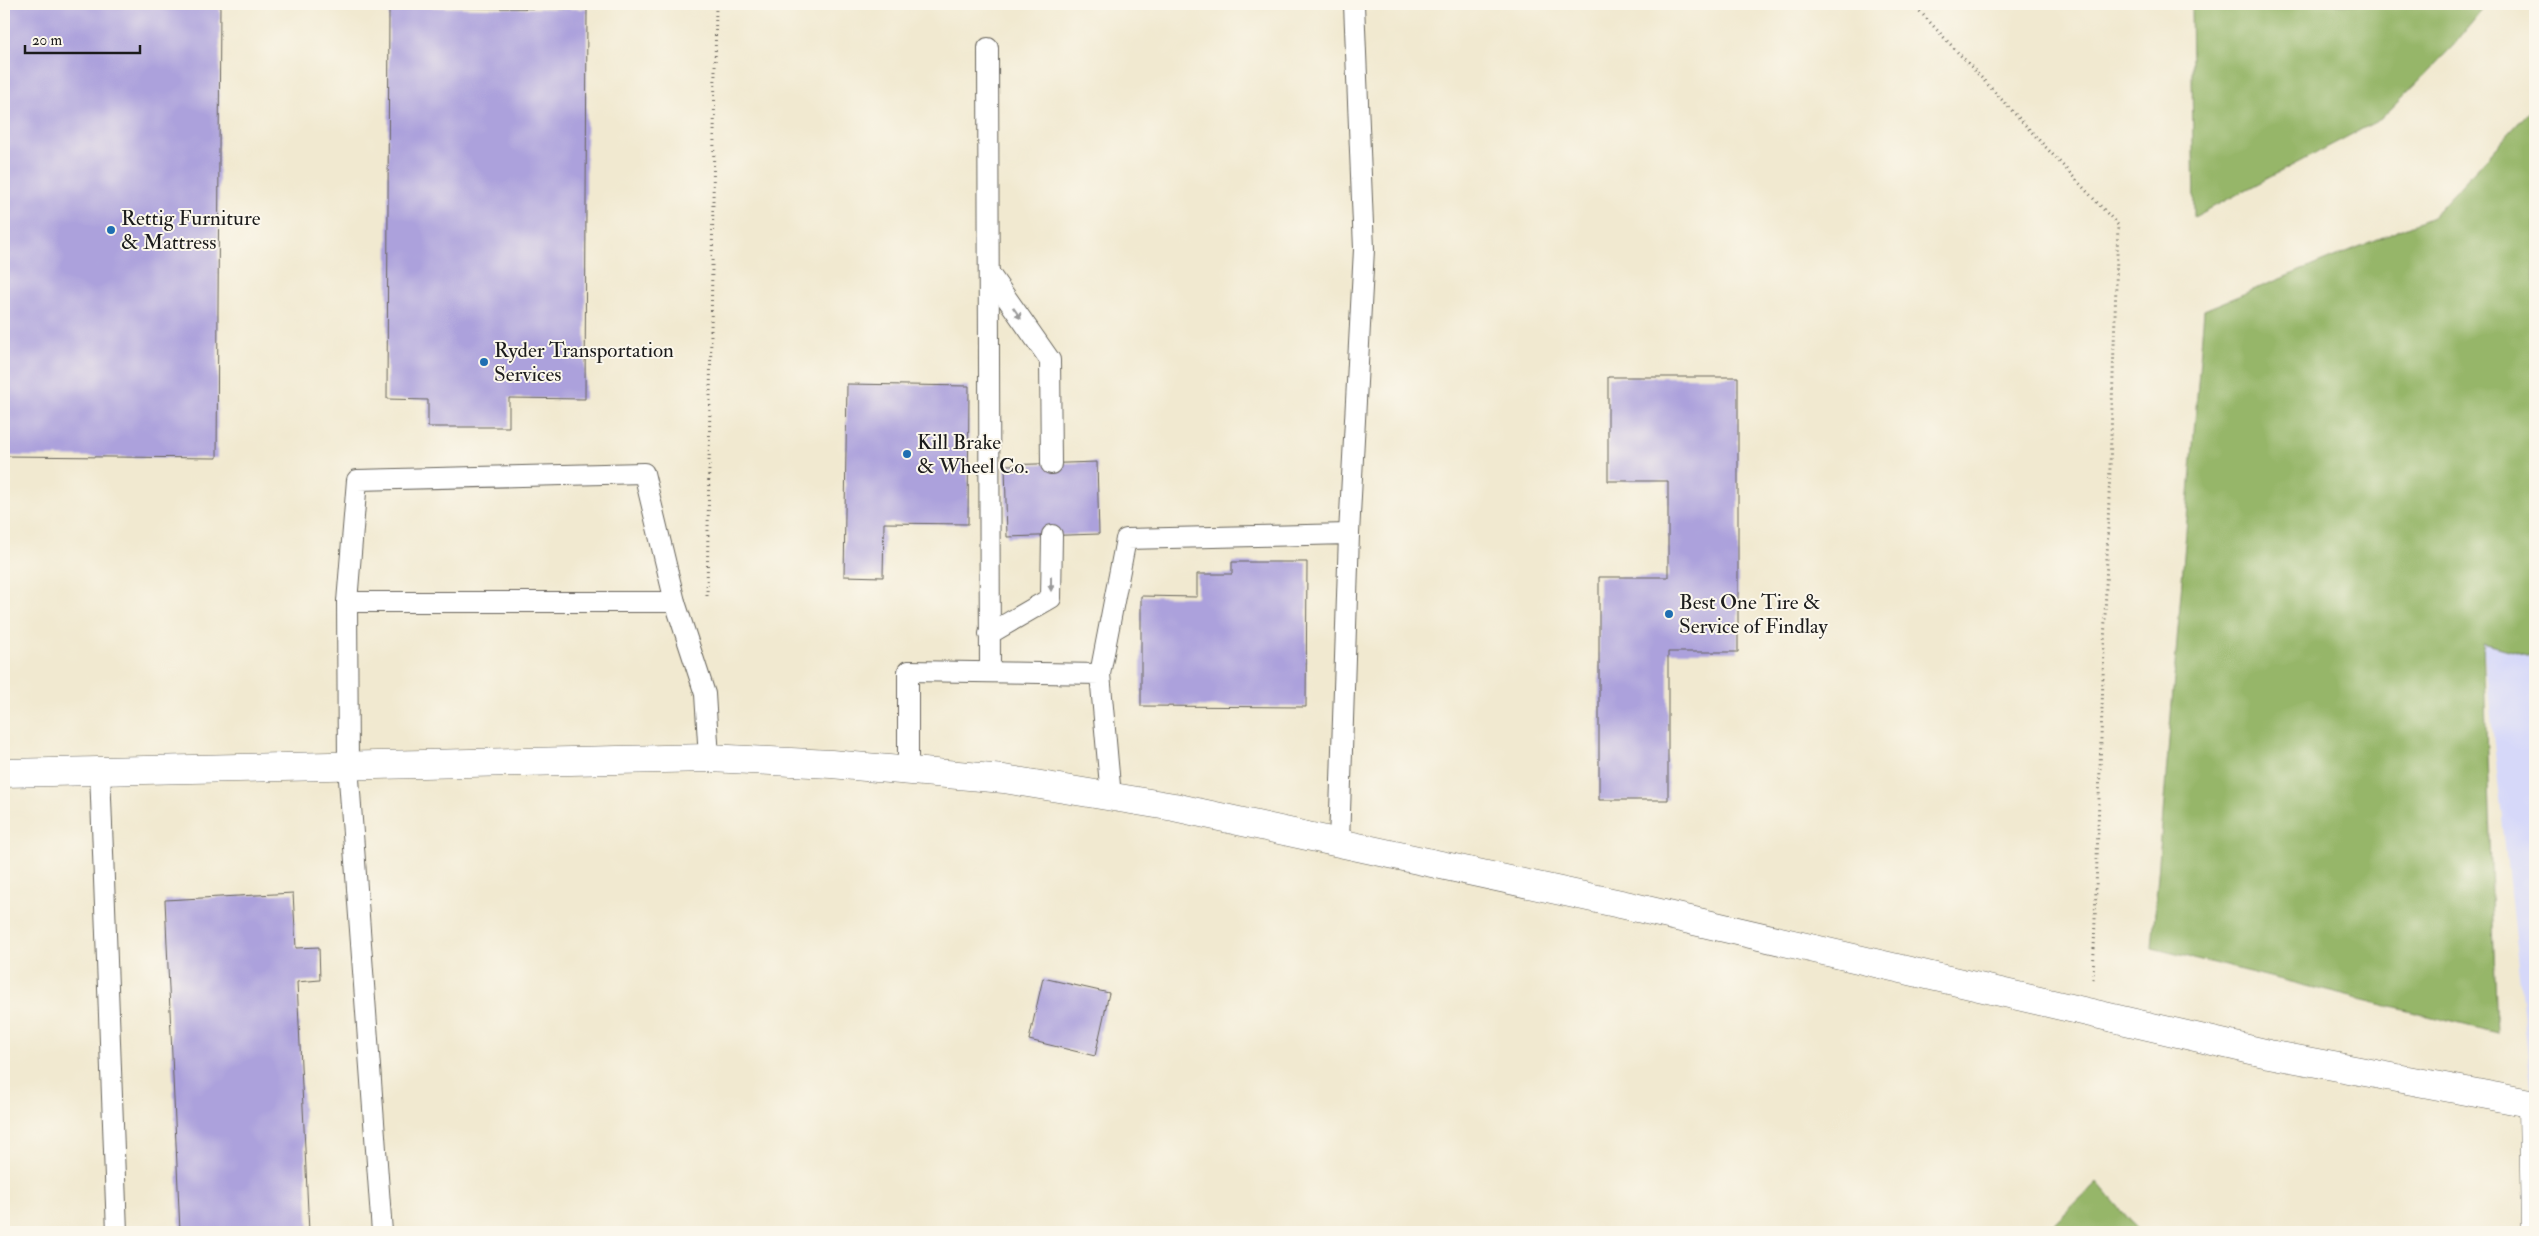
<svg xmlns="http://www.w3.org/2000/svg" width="2539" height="1236" font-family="'IM FELL Double Pica',serif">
  <rect width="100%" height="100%" fill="#fbf7ec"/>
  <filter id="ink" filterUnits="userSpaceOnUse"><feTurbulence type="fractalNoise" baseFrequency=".02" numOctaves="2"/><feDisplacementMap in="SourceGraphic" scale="10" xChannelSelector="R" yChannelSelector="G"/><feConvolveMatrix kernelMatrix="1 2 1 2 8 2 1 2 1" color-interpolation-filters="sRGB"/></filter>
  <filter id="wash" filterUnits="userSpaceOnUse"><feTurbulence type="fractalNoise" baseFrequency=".0096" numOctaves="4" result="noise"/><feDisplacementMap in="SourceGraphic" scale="20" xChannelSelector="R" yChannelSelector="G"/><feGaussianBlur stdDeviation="1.12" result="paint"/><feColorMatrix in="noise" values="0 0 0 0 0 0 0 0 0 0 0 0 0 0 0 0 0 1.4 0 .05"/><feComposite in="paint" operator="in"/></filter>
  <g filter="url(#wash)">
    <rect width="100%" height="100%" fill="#f1e9d0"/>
    <!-- built -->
    <polygon fill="#d6d8f9" points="2483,643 2535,657 2535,1232 2533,1104"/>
    <!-- forest -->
    <g fill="#96b669" stroke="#596942">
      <polygon points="2191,4 2487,4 2453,46 2381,119 2194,217"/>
      <polygon points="2535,105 2535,657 2483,643 2497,1033 2152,948 2204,310 2432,217"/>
      <polygon points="2097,1182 2140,1232 2046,1232"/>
    </g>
    <g id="blocks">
      <!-- building -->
      <g fill="#aca1dc">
        <polygon points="4,4 220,4 217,458 4,456"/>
        <polygon points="389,7 587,9 585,399 509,398 509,427 428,427 428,400 387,399"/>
        <polygon points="1608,377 1738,377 1738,652 1668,652 1668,800 1599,800 1599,577 1668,577 1668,481 1608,481"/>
        <polygon points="847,384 969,386 968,524 884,523 883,577 844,576"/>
        <polygon points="1097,462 1099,534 1007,537 1005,465"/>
        <polygon points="1232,562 1307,562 1306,707 1141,706 1141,596 1197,597 1197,574 1232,574"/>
        <polygon points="293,893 296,948 319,947 320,980 297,982 309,1232 180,1232 165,900"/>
        <polygon points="1043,978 1109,993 1095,1056 1029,1040"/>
      </g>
    </g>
  </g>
  <g filter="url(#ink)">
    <use href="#blocks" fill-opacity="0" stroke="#67645b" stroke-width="1"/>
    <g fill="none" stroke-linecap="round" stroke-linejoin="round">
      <!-- lane casing -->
      <g stroke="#67645b" stroke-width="22">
        <g id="lane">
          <polyline points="988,48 990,672"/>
          <polyline points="989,273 1050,360 1051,464"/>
          <polyline points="1349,534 1364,249 1354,4"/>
          <polyline points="347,602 675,602"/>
          <polyline points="989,634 1051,598 1052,535"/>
          <polyline points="1100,674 1126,539 1349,534 1339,843"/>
          <polyline points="100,771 117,1232"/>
          <polyline points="908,771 908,671 1100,674 1111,797"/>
          <polyline points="382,1232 348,765 347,602 357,480 644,473 675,602 705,694 709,758"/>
        </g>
      </g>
      <!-- secondary casing -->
      <g stroke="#67645b" stroke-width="29">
        <polyline id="secondary" points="2533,1104 2535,1232"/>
      </g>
      <!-- primary casing -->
      <g stroke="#67645b" stroke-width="29">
        <polyline id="primary" points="4,773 709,758 831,764 1004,779 1174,807 1625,905 2269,1054 2535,1104"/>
      </g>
      <!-- path -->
      <g stroke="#67645b" stroke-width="3" stroke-dasharray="1 4" stroke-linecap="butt">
        <polyline points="1913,4 2118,225 2093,980"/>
        <polyline points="707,596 716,4"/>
      </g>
      <!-- lane -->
      <use href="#lane" stroke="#fff" stroke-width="20"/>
      <!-- secondary -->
      <use href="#secondary" stroke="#fff" stroke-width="28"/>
      <!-- primary -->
      <use href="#primary" stroke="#fff" stroke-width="28"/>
    </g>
    <!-- one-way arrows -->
    <defs><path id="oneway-solid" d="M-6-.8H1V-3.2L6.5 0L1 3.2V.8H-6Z" transform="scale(1.25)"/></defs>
    <g fill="#999">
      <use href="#oneway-solid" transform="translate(1017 313) rotate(55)"/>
      <use href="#oneway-solid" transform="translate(1051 584) rotate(90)"/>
    </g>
  </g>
  <!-- markers -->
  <g fill="#1f6fb2" stroke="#fbf7ec" stroke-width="2">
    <circle cx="111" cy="230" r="5"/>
    <circle cx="484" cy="362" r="5"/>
    <circle cx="907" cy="454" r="5"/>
    <circle cx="1669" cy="614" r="5"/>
  </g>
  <g text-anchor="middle" stroke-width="4" stroke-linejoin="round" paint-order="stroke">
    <!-- poi labels -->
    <g font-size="21" fill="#1c1c1c" stroke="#fbf7ec" text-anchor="start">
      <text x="121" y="225">Rettig Furniture<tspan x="121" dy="24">&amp; Mattress</tspan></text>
      <text x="494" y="357">Ryder Transportation<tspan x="494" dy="24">Services</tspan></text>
      <text x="917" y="449">Kill Brake<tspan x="917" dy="24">&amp; Wheel Co.</tspan></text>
      <text x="1679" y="609">Best One Tire &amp;<tspan x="1679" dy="24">Service of Findlay</tspan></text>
    </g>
  </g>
  <!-- margin -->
  <rect width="2539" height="1236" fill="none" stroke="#fbf7ec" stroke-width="20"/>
  <!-- scale -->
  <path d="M25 45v8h115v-8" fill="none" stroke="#1c1c1c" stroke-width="2.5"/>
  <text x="32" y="45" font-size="15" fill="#1c1c1c" stroke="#fbf7ec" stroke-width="4" paint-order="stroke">20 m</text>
</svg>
